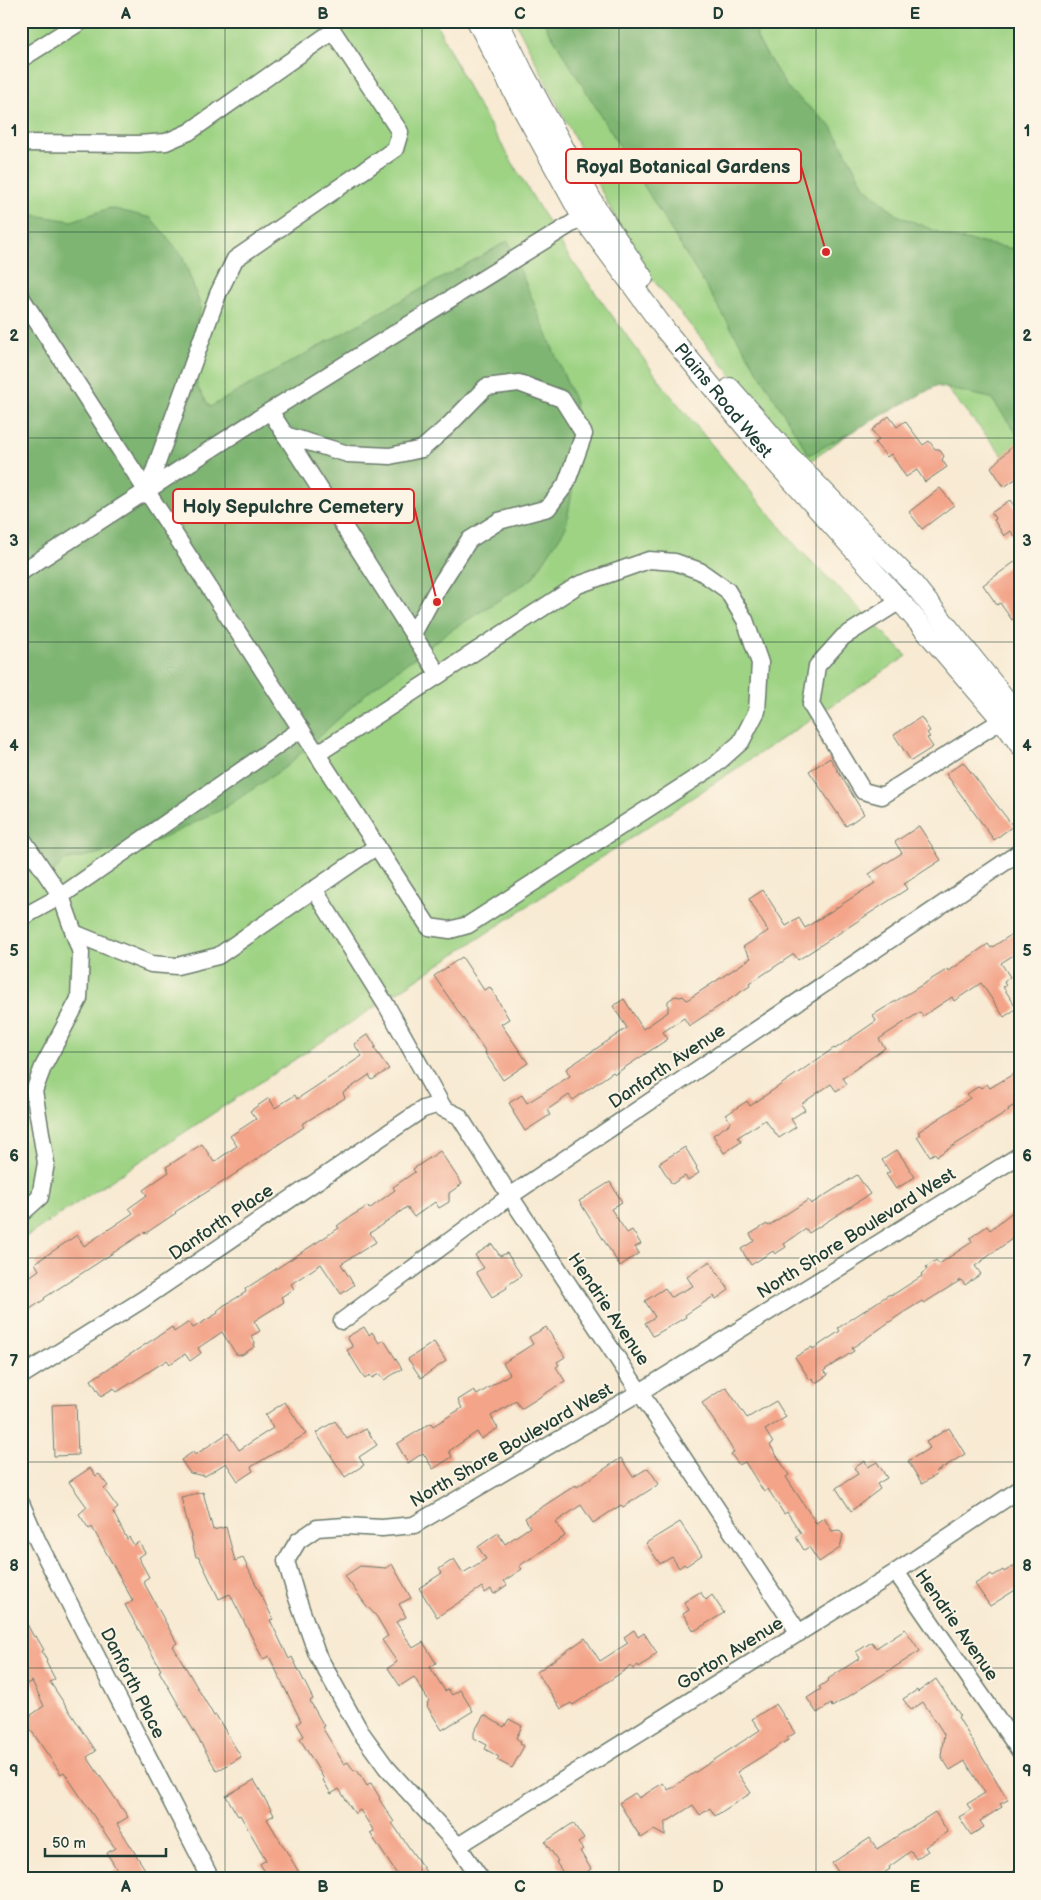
<svg xmlns="http://www.w3.org/2000/svg" width="1041" height="1900" font-family="'Balsamiq Sans',sans-serif">
  <rect width="100%" height="100%" fill="#fcf5e5"/>
  <filter id="ink" filterUnits="userSpaceOnUse"><feTurbulence type="fractalNoise" baseFrequency=".02" numOctaves="2"/><feDisplacementMap in="SourceGraphic" scale="10" xChannelSelector="R" yChannelSelector="G"/><feConvolveMatrix kernelMatrix="1 2 1 2 8 2 1 2 1" color-interpolation-filters="sRGB"/></filter>
  <filter id="wash" filterUnits="userSpaceOnUse"><feTurbulence type="fractalNoise" baseFrequency=".0096" numOctaves="4" result="noise"/><feDisplacementMap in="SourceGraphic" scale="20" xChannelSelector="R" yChannelSelector="G"/><feGaussianBlur stdDeviation="1.12" result="paint"/><feColorMatrix in="noise" values="0 0 0 0 0 0 0 0 0 0 0 0 0 0 0 0 0 1.4 0 .05"/><feComposite in="paint" operator="in"/></filter>
  <g filter="url(#wash)">
    <rect width="100%" height="100%" fill="#f8ead3"/>
    <!-- green -->
    <g fill="#9ed384" stroke="#5e885c">
      <polygon points="21,21 435,21 472,95 567,254 668,392 797,547 907,656 21,1240"/>
      <polygon points="515,21 1020,21 1020,476 934,373 805,465 636,259"/>
    </g>
    <!-- forest -->
    <g fill="#7eb572" stroke="#4e7953">
      <polygon points="543,21 756,21 757,39 788,89 832,127 864,186 897,215 950,237 1020,250 1020,438 991,398 936,386 809,455"/>
      <polygon points="110,208 151,218 182,255 201,307 189,357 198,388 210,407 508,241 575,402 579,448 566,527 532,579 450,631 369,691 287,766 223,809 159,840 64,861 52,874 21,870 21,213 72,221"/>
    </g>
    <g id="blocks">
      <!-- building -->
      <g fill="#f3a489">
        <polygon points="889,416 897,427 905,421 923,445 929,441 935,449 939,449 944,456 942,460 947,467 925,482 917,470 906,477 891,454 887,457 875,443 879,440 872,430"/>
        <polygon points="1020,439 1020,476 1004,487 991,467"/>
        <polygon points="940,488 954,505 922,529 909,512"/>
        <polygon points="1010,500 1016,509 1020,510 1020,544 1011,531 1004,536 994,520 996,519 991,513"/>
        <polygon points="1020,558 1020,614 1012,620 1000,603 997,605 983,585"/>
        <polygon points="921,717 930,731 927,733 930,737 927,738 933,747 911,761 894,735"/>
        <polygon points="830,758 864,814 846,826 809,771"/>
        <polygon points="963,762 1013,826 994,840 946,774"/>
        <polygon points="919,826 941,860 904,884 907,889 798,960 794,954 749,984 750,986 689,1026 684,1018 663,1032 668,1039 615,1074 613,1072 573,1100 569,1095 547,1110 550,1115 525,1131 513,1112 514,1111 509,1103 522,1095 527,1103 548,1090 570,1076 566,1069 627,1028 613,1006 624,999 643,1029 668,1012 668,1001 675,996 680,997 683,996 687,1000 751,958 743,947 768,931 749,899 763,890 786,926 799,918 805,928 875,883 869,874 902,853 895,842"/>
        <polygon points="1020,929 1020,951 1001,963 1010,977 1004,982 1006,986 1003,987 1017,1008 1004,1017 981,983 954,1001 952,997 923,1016 920,1012 879,1039 885,1048 843,1078 847,1084 836,1091 831,1084 801,1104 805,1110 791,1119 796,1127 779,1138 765,1120 738,1137 741,1142 724,1153 713,1135 731,1123 726,1115 747,1101 750,1106 834,1048 835,1049 876,1021 873,1015 948,969 949,971 988,944 991,948"/>
        <polygon points="462,957 484,990 490,987 509,1019 501,1024 528,1063 503,1080 485,1053 486,1052 434,976"/>
        <polygon points="368,1034 376,1047 374,1048 389,1069 372,1080 369,1075 343,1093 345,1098 302,1124 304,1127 226,1180 175,1212 176,1213 146,1233 145,1232 44,1298 45,1299 21,1315 21,1283 39,1270 35,1263 77,1235 84,1246 133,1213 129,1208 147,1195 143,1190 169,1172 166,1167 202,1144 214,1162 237,1146 230,1136 256,1119 250,1111 269,1098 275,1108 295,1095 297,1099 362,1056 354,1044"/>
        <polygon points="1020,1070 1020,1102 1008,1109 1009,1111 937,1156 935,1153 930,1156 917,1136 920,1134 918,1132 970,1098 967,1094 979,1086 981,1088 987,1084 990,1088"/>
        <polygon points="685,1147 697,1167 696,1168 699,1173 688,1180 685,1176 672,1184 659,1163"/>
        <polygon points="897,1150 915,1177 896,1189 886,1174 890,1172 882,1160"/>
        <polygon points="440,1151 462,1184 449,1193 449,1202 439,1208 435,1202 414,1217 407,1207 370,1233 376,1242 341,1264 354,1285 341,1294 321,1264 291,1284 294,1289 281,1297 284,1302 254,1321 260,1331 251,1336 255,1342 254,1347 242,1355 236,1354 222,1332 198,1348 201,1353 190,1361 185,1354 170,1364 167,1360 117,1392 114,1388 101,1396 91,1380 172,1327 174,1332 189,1322 193,1328 218,1313 217,1311 223,1306 246,1292 245,1289 339,1228 337,1226 348,1218 368,1206 369,1209 395,1190 393,1187 415,1172 413,1169"/>
        <polygon points="857,1175 870,1194 809,1233 806,1229 784,1244 786,1247 775,1254 773,1251 751,1265 741,1249 754,1241 750,1234 767,1224 768,1226 808,1200 811,1204"/>
        <polygon points="610,1182 622,1202 611,1209 627,1233 632,1230 641,1244 635,1247 639,1253 620,1266 579,1201"/>
        <polygon points="1020,1206 1020,1233 975,1266 981,1274 965,1285 961,1280 935,1296 924,1303 922,1301 901,1314 852,1348 854,1351 826,1369 824,1371 828,1375 815,1383 812,1378 810,1380 795,1357 812,1347 813,1349 840,1331 838,1328 853,1318 888,1295 894,1294 922,1276 921,1274 927,1269 926,1267 936,1260 939,1264 972,1242 970,1238 987,1226 990,1230"/>
        <polygon points="492,1244 500,1256 507,1253 521,1275 520,1277 506,1286 507,1288 492,1297 476,1272 484,1268 475,1255"/>
        <polygon points="710,1261 729,1290 716,1299 714,1296 685,1315 686,1317 653,1336 645,1323 655,1317 645,1301 665,1288 671,1297 693,1286 687,1277"/>
        <polygon points="364,1327 369,1335 372,1332 379,1343 384,1340 402,1369 384,1380 379,1374 372,1378 370,1375 365,1379 347,1350 353,1347 347,1337"/>
        <polygon points="546,1327 565,1357 557,1362 559,1365 556,1367 565,1381 521,1409 516,1401 491,1416 498,1428 481,1439 477,1432 449,1451 452,1457 433,1469 423,1453 408,1463 397,1444 431,1423 433,1426 462,1408 458,1400 474,1390 477,1395 510,1374 503,1363 533,1344 529,1337"/>
        <polygon points="434,1342 446,1361 421,1378 408,1359"/>
        <polygon points="726,1387 747,1418 776,1401 786,1417 765,1430 773,1443 770,1445 789,1475 786,1477 816,1523 824,1518 832,1531 839,1530 843,1535 840,1548 819,1562 809,1547 804,1550 796,1537 801,1533 787,1512 784,1514 768,1489 764,1492 745,1462 739,1465 731,1454 734,1452 726,1439 702,1403"/>
        <polygon points="285,1402 306,1434 251,1467 253,1471 238,1481 226,1463 205,1476 190,1473 181,1460 193,1452 195,1455 228,1433 239,1450 273,1428 265,1415"/>
        <polygon points="76,1404 78,1455 54,1456 52,1405"/>
        <polygon points="335,1421 347,1439 366,1429 377,1445 359,1457 364,1465 345,1477 316,1433"/>
        <polygon points="949,1428 965,1454 936,1472 937,1474 922,1484 908,1461 930,1448 926,1442"/>
        <polygon points="621,1458 633,1477 648,1468 659,1484 623,1507 621,1505 593,1523 581,1505 556,1522 565,1536 519,1566 522,1569 504,1581 507,1585 494,1594 491,1589 485,1593 482,1587 437,1617 419,1588 442,1573 439,1569 454,1559 463,1573 486,1559 478,1547 498,1533 505,1544 530,1527 525,1518 576,1485 577,1487"/>
        <polygon points="865,1461 868,1467 877,1462 887,1478 877,1484 880,1489 851,1511 836,1488 858,1474 854,1468"/>
        <polygon points="90,1468 96,1476 99,1474 108,1486 104,1489 118,1508 113,1512 127,1539 129,1537 134,1545 139,1542 145,1553 138,1557 149,1577 143,1581 177,1643 173,1646 214,1716 216,1715 241,1757 217,1771 159,1671 161,1670 125,1605 133,1601 92,1527 89,1529 79,1514 87,1507 69,1482"/>
        <polygon points="203,1492 213,1530 226,1527 235,1561 243,1558 273,1619 270,1620 289,1659 292,1657 313,1699 310,1701 324,1726 322,1727 344,1764 348,1762 354,1771 357,1770 367,1786 371,1783 380,1798 379,1799 394,1822 392,1823 431,1879 400,1879 370,1833 374,1831 360,1810 355,1814 339,1789 331,1794 323,1780 324,1779 300,1739 304,1736 297,1724 301,1721 269,1656 263,1659 230,1594 219,1599 199,1557 196,1557 181,1497"/>
        <polygon points="680,1522 702,1555 686,1566 684,1564 679,1568 672,1557 660,1564 646,1543"/>
        <polygon points="1020,1562 1020,1587 990,1606 975,1584 991,1574 993,1576 1003,1570 1004,1572"/>
        <polygon points="392,1564 411,1598 399,1604 406,1617 396,1622 413,1648 423,1642 436,1663 430,1667 445,1691 448,1689 452,1695 460,1690 473,1711 442,1730 427,1706 428,1705 427,1703 429,1701 414,1677 400,1686 388,1668 397,1662 382,1640 388,1636 377,1617 365,1604 345,1576 360,1566 386,1568"/>
        <polygon points="700,1592 706,1600 712,1595 724,1613 694,1631 683,1614 689,1610 684,1602"/>
        <polygon points="21,1613 34,1637 36,1636 44,1650 42,1651 47,1661 46,1662 55,1679 50,1682 96,1751 87,1757 128,1817 117,1824 151,1879 102,1879 117,1870 107,1853 115,1848 64,1772 61,1774 24,1720 44,1706 32,1681 21,1687"/>
        <polygon points="905,1629 920,1651 832,1707 831,1704 817,1713 807,1698 821,1689 819,1687 829,1680 828,1679 860,1658 856,1652 872,1642 876,1648"/>
        <polygon points="634,1630 638,1637 644,1633 657,1653 651,1657 652,1658 639,1667 638,1665 633,1669 631,1666 573,1705 571,1703 561,1709 537,1672 585,1638 600,1661 628,1643 624,1637"/>
        <polygon points="936,1679 960,1715 958,1717 1008,1800 1000,1804 1002,1807 980,1821 984,1827 971,1835 959,1817 971,1810 967,1804 985,1793 965,1761 950,1770 941,1756 944,1734 923,1702 911,1710 903,1699 917,1690 918,1692"/>
        <polygon points="776,1704 795,1733 787,1738 788,1740 737,1772 751,1793 715,1816 710,1808 700,1815 693,1805 665,1823 665,1836 654,1830 641,1838 619,1803 635,1793 639,1798 663,1783 668,1790 760,1730 752,1719"/>
        <polygon points="484,1715 504,1727 509,1719 522,1726 516,1738 521,1742 520,1744 524,1746 512,1768 497,1760 499,1757 485,1749 487,1745 474,1738 474,1732"/>
        <polygon points="254,1780 274,1815 267,1819 303,1879 270,1879 260,1864 266,1860 240,1815 238,1816 226,1796"/>
        <polygon points="935,1812 948,1832 925,1847 928,1851 916,1859 911,1851 889,1867 890,1869 875,1879 843,1879 832,1863 870,1838 877,1849"/>
        <polygon points="573,1823 584,1839 578,1843 583,1849 580,1851 591,1869 577,1879 567,1879 556,1862 558,1861 545,1842"/>
      </g>
    </g>
  </g>
  <g filter="url(#ink)">
    <use href="#blocks" fill-opacity="0" stroke="#6b7a6c" stroke-width="1"/>
    <g fill="none" stroke-linecap="round" stroke-linejoin="round">
      <!-- minor casing -->
      <g stroke="#6b7a6c" stroke-width="19">
        <g id="minor">
          <polyline points="21,59 82,21"/>
          <polyline points="21,143 138,144 166,142 189,132 333,31 400,132 395,149 235,259 218,294 147,491"/>
          <polyline points="21,297 429,927 450,930 468,925 714,766 741,742 757,711 760,663 745,620 727,590 700,571 675,562 649,560 578,585 317,754"/>
          <polyline points="270,411 439,675"/>
          <polyline points="285,435 348,454 390,456 422,449 448,426 486,387 519,383 562,399 584,434 566,484 548,508 499,521 469,540 438,588 413,634"/>
          <polyline points="21,572 270,411 592,211"/>
          <polyline points="900,601 843,637 817,666 811,705 863,791 882,796 1002,720"/>
          <polyline points="21,837 61,896 81,953 79,999 43,1067 34,1091 46,1163 40,1197 21,1214"/>
          <polyline points="314,889 388,1008 444,1109"/>
          <polyline points="21,918 61,896 301,729"/>
          <polyline points="74,933 151,964 177,966 218,956 377,846"/>
          <polyline points="342,1321 510,1196 1020,852"/>
          <polyline points="21,1376 142,1300 423,1109 436,1105 459,1116 510,1196 799,1633"/>
          <polyline points="21,1503 38,1542 211,1879"/>
          <polyline points="896,1572 1020,1751"/>
          <polyline points="458,1846 896,1572 1020,1489"/>
          <polyline points="481,1879 458,1846 386,1767 360,1731 317,1654 296,1595 286,1561 298,1541 317,1528 345,1526 382,1528 414,1525 640,1392 1020,1155"/>
          <polyline points="1018,1879 1020,1878"/>
        </g>
      </g>
      <!-- major casing -->
      <g stroke="#6b7a6c" stroke-width="22">
        <g id="major">
          <path id="s1" d="M477,21L514,93L582,217L666,331L761,446L900,601L1002,720L1020,745"/>
          <polyline points="498,21 523,72 596,208 643,278"/>
          <polyline points="730,388 792,459 910,580 1020,717"/>
        </g>
      </g>
      <!-- minor -->
      <use href="#minor" stroke="#fff" stroke-width="16"/>
      <!-- major -->
      <use href="#major" stroke="#fff" stroke-width="20"/>
    </g>
  </g>
  <!-- grid -->
  <path fill="none" stroke="#1f3d34" stroke-width="1" stroke-opacity="0.55" d="M225,21V1879M422,21V1879M619,21V1879M816,21V1879M21,232H1020M21,438H1020M21,642H1020M21,848H1020M21,1052H1020M21,1258H1020M21,1462H1020M21,1668H1020"/>
  <g text-anchor="middle" stroke-width="4" stroke-linejoin="round" paint-order="stroke">
    <!-- street labels -->
    <g font-size="18" fill="#1f3d34" stroke="#fcf5e5">
      <text dy="6" stroke="none"><textPath href="#s1" startOffset="454">Plains Road West</textPath></text>
      <text transform="translate(667 1066) rotate(-34)" y="6">Danforth Avenue</text>
      <text transform="translate(221 1222) rotate(-34)" y="6">Danforth Place</text>
      <text transform="translate(856 1233) rotate(-32)" y="6">North Shore Boulevard West</text>
      <text transform="translate(609 1309) rotate(56)" y="6">Hendrie Avenue</text>
      <text transform="translate(511 1445) rotate(-30)" y="6">North Shore Boulevard West</text>
      <text transform="translate(957 1625) rotate(55)" y="6">Hendrie Avenue</text>
      <text transform="translate(730 1653) rotate(-32)" y="6">Gorton Avenue</text>
      <text transform="translate(133 1683) rotate(63)" y="6">Danforth Place</text>
    </g>
  </g>
  <!-- callouts -->
  <path fill="none" stroke="#d62828" stroke-width="2" d="M826 252L801 166M437 602L414 506"/>
  <g fill="#d62828" stroke="#fcf5e5" stroke-width="2">
    <circle cx="826" cy="252" r="5"/>
    <circle cx="437" cy="602" r="5"/>
  </g>
  <g fill="#fcf5e5" stroke="#d62828" stroke-width="2">
    <rect x="566" y="149" width="235" height="34" rx="5"/>
    <rect x="173" y="489" width="241" height="34" rx="5"/>
  </g>
  <g font-size="19" text-anchor="middle" font-weight="bold" fill="#1f3d34">
    <text x="683" y="173">Royal Botanical Gardens</text>
    <text x="293" y="513">Holy Sepulchre Cemetery</text>
  </g>
  <!-- margin -->
  <rect width="1041" height="1900" fill="none" stroke="#fcf5e5" stroke-width="55"/>
  <!-- scale -->
  <path d="M45 1848v8h121v-8" fill="none" stroke="#1f3d34" stroke-width="2.5"/>
  <text x="52" y="1848" font-size="15" fill="#1f3d34" stroke="#fcf5e5" stroke-width="4" paint-order="stroke">50 m</text>
  <rect x="28" y="28" width="986" height="1844" fill="none" stroke="#1f3d34" stroke-width="2"/>
  <g font-size="16" text-anchor="middle" font-weight="bold" fill="#1f3d34">
    <text x="126" y="19">A</text>
    <text x="323" y="19">B</text>
    <text x="520" y="19">C</text>
    <text x="718" y="19">D</text>
    <text x="915" y="19">E</text>
    <text x="14" y="136">1</text>
    <text x="1027" y="136">1</text>
    <text x="14" y="341">2</text>
    <text x="1027" y="341">2</text>
    <text x="14" y="546">3</text>
    <text x="1027" y="546">3</text>
    <text x="14" y="751">4</text>
    <text x="1027" y="751">4</text>
    <text x="14" y="956">5</text>
    <text x="1027" y="956">5</text>
    <text x="14" y="1161">6</text>
    <text x="1027" y="1161">6</text>
    <text x="14" y="1366">7</text>
    <text x="1027" y="1366">7</text>
    <text x="14" y="1571">8</text>
    <text x="1027" y="1571">8</text>
    <text x="14" y="1776">9</text>
    <text x="1027" y="1776">9</text>
    <text x="126" y="1892">A</text>
    <text x="323" y="1892">B</text>
    <text x="520" y="1892">C</text>
    <text x="718" y="1892">D</text>
    <text x="915" y="1892">E</text>
  </g>
</svg>
